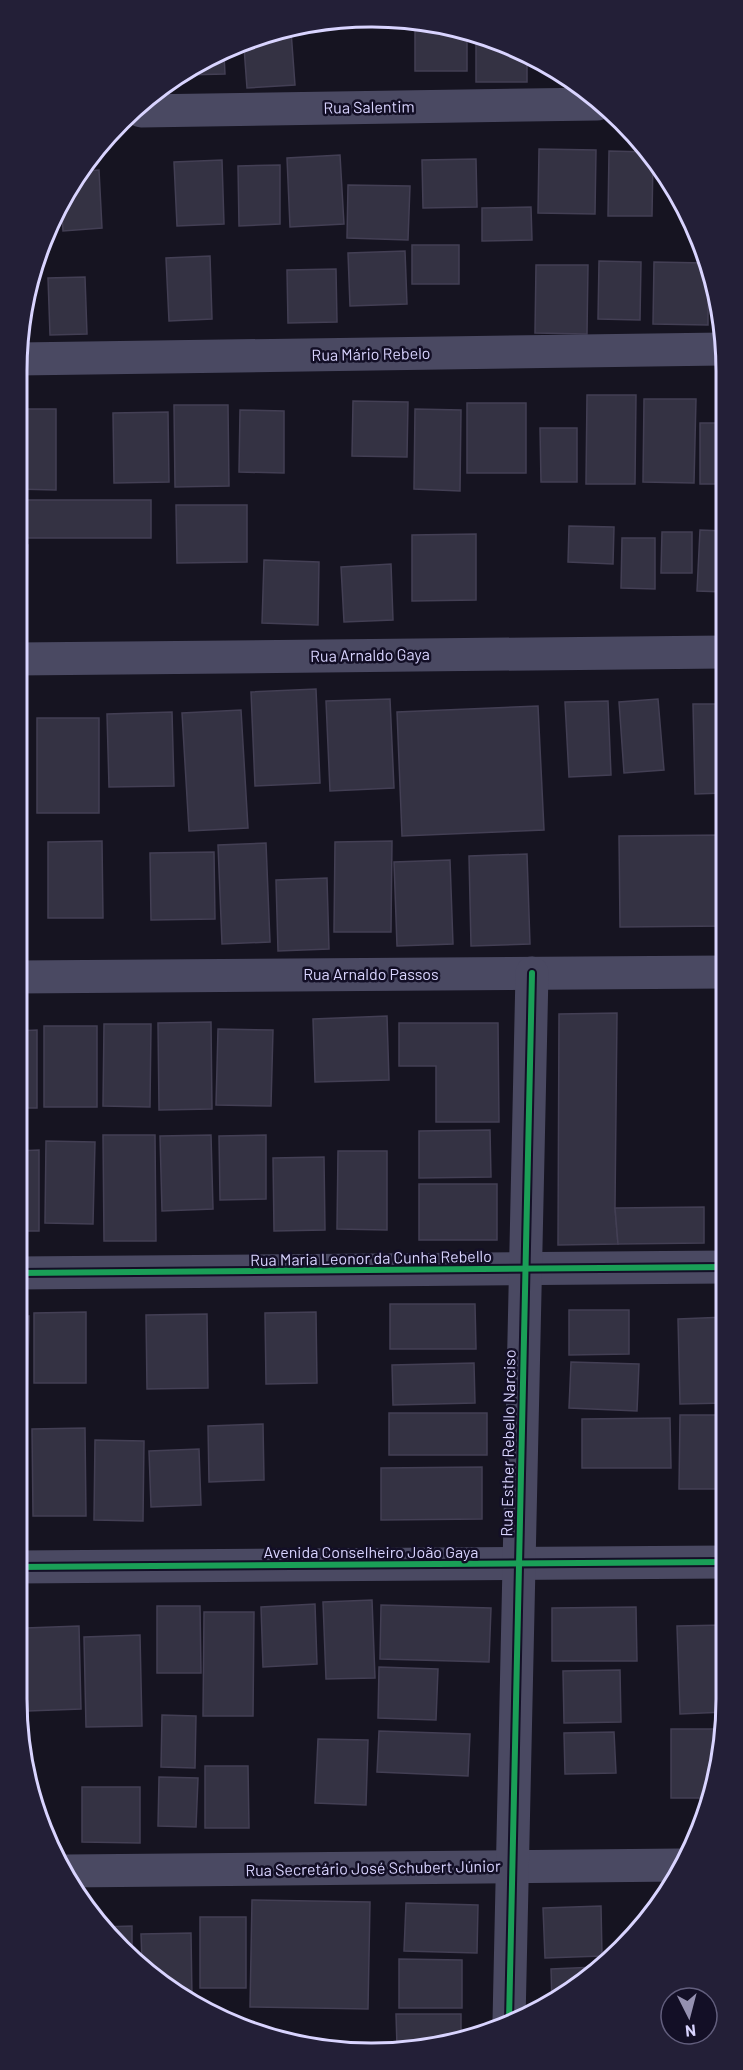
<svg xmlns="http://www.w3.org/2000/svg" width="743" height="2070" font-family="Barlow,sans-serif">
  <rect width="100%" height="100%" fill="#161421"/>
  <!-- building -->
  <g fill="#343243" stroke="#433f54" stroke-width="1.5">
    <polygon points="415,25 467,30 467,71 415,71"/>
    <polygon points="291,31 295,85 247,88 244,47"/>
    <polygon points="476,34 527,55 527,82 476,82"/>
    <polygon points="224,54 225,74 184,75 184,73 194,64"/>
    <polygon points="539,149 596,150 595,214 538,213"/>
    <polygon points="609,151 648,152 653,159 652,216 608,216"/>
    <polygon points="340,155 344,224 290,227 287,158"/>
    <polygon points="476,159 477,207 423,208 422,160"/>
    <polygon points="222,160 224,224 177,226 174,162"/>
    <polygon points="280,165 280,224 239,226 238,166"/>
    <polygon points="99,170 102,228 63,231 62,212 82,171"/>
    <polygon points="348,185 410,186 408,240 347,238"/>
    <polygon points="531,207 532,240 482,241 482,208"/>
    <rect x="412" y="245" width="47" height="39"/>
    <polygon points="405,251 407,304 350,306 348,253"/>
    <polygon points="210,256 212,319 169,321 166,258"/>
    <polygon points="599,261 641,262 640,320 598,319"/>
    <polygon points="654,262 705,263 708,274 708,325 653,324"/>
    <polygon points="536,265 588,265 587,334 535,333"/>
    <polygon points="336,269 337,322 288,323 287,270"/>
    <polygon points="85,277 87,334 50,335 48,278"/>
    <polygon points="716,301 723,325 723,334 715,334"/>
    <polygon points="587,395 636,395 635,484 586,484"/>
    <polygon points="644,399 696,399 694,483 643,482"/>
    <polygon points="353,401 408,402 407,457 352,456"/>
    <rect x="467" y="403" width="59" height="70"/>
    <polygon points="174,405 228,405 229,486 175,487"/>
    <polygon points="16,409 56,409 56,490 16,489"/>
    <polygon points="415,409 461,410 460,491 414,489"/>
    <polygon points="240,410 284,411 284,473 239,472"/>
    <polygon points="168,412 169,482 114,483 113,413"/>
    <rect x="700" y="423" width="24" height="61"/>
    <polygon points="540,428 577,428 577,482 541,482"/>
    <rect x="16" y="500" width="135" height="38"/>
    <polygon points="176,505 247,505 247,562 177,563"/>
    <polygon points="569,526 614,527 613,564 568,562"/>
    <polygon points="700,530 724,531 724,592 697,591"/>
    <polygon points="662,532 692,532 692,573 661,573"/>
    <polygon points="476,534 476,600 412,601 412,535"/>
    <polygon points="622,538 655,538 655,589 621,588"/>
    <polygon points="16,545 28,545 27,605 16,604"/>
    <polygon points="264,560 319,562 318,625 262,623"/>
    <polygon points="391,564 393,620 344,622 341,567"/>
    <polygon points="316,689 320,783 255,786 251,692"/>
    <polygon points="390,699 394,788 330,791 326,701"/>
    <polygon points="658,699 664,770 624,773 619,702"/>
    <polygon points="608,701 611,775 569,777 565,702"/>
    <polygon points="693,704 724,704 724,793 695,794"/>
    <polygon points="16,706 23,706 24,750 16,750"/>
    <polygon points="538,706 544,830 402,836 397,712"/>
    <polygon points="241,710 248,828 189,831 182,713"/>
    <polygon points="172,712 174,786 109,787 107,714"/>
    <rect x="37" y="718" width="62" height="95"/>
    <polygon points="725,835 725,926 620,927 619,836"/>
    <polygon points="102,841 103,918 48,918 48,842"/>
    <polygon points="392,841 391,932 334,932 335,842"/>
    <polygon points="266,843 270,942 222,944 218,845"/>
    <polygon points="214,852 215,919 151,920 150,853"/>
    <polygon points="527,854 530,944 471,946 469,856"/>
    <polygon points="450,860 453,944 397,946 394,862"/>
    <polygon points="327,878 329,949 278,951 276,880"/>
    <polygon points="721,1010 725,1010 725,1171 718,1170"/>
    <polygon points="617,1013 615,1208 618,1244 558,1245 559,1014"/>
    <polygon points="387,1016 389,1080 315,1082 313,1019"/>
    <polygon points="211,1022 212,1109 159,1110 158,1023"/>
    <polygon points="399,1023 498,1023 499,1122 436,1122 436,1066 399,1066"/>
    <polygon points="104,1024 151,1024 150,1107 103,1106"/>
    <rect x="44" y="1026" width="53" height="81"/>
    <polygon points="218,1029 273,1030 271,1106 216,1105"/>
    <polygon points="37,1030 37,1108 16,1108 16,1031"/>
    <polygon points="490,1130 491,1177 419,1178 419,1131"/>
    <polygon points="103,1135 155,1135 156,1241 104,1241"/>
    <polygon points="211,1135 213,1209 162,1211 160,1136"/>
    <polygon points="266,1135 266,1199 220,1200 219,1136"/>
    <polygon points="46,1141 95,1142 93,1224 45,1223"/>
    <polygon points="39,1150 39,1231 16,1231 16,1151"/>
    <polygon points="338,1151 387,1151 387,1230 337,1229"/>
    <polygon points="324,1157 325,1230 274,1231 273,1158"/>
    <rect x="419" y="1184" width="78" height="56"/>
    <polygon points="704,1207 704,1243 618,1244 615,1208"/>
    <polygon points="390,1304 475,1304 476,1349 390,1349"/>
    <polygon points="569,1310 629,1310 629,1354 569,1355"/>
    <polygon points="86,1312 86,1383 34,1383 34,1313"/>
    <polygon points="316,1312 317,1383 266,1384 265,1313"/>
    <polygon points="207,1314 208,1388 147,1389 146,1315"/>
    <polygon points="16,1316 29,1316 27,1412 16,1411"/>
    <polygon points="726,1317 726,1403 680,1404 678,1319"/>
    <polygon points="571,1362 639,1364 637,1411 569,1408"/>
    <polygon points="474,1363 475,1403 393,1405 392,1365"/>
    <rect x="389" y="1413" width="98" height="42"/>
    <polygon points="680,1415 726,1415 726,1489 679,1489"/>
    <polygon points="670,1418 671,1468 582,1468 582,1419"/>
    <polygon points="16,1423 25,1423 26,1456 16,1456"/>
    <polygon points="263,1424 264,1480 209,1482 208,1426"/>
    <polygon points="85,1428 86,1516 33,1516 32,1429"/>
    <polygon points="95,1440 144,1441 143,1521 94,1520"/>
    <polygon points="199,1449 201,1505 151,1507 149,1451"/>
    <polygon points="482,1467 482,1519 381,1520 381,1468"/>
    <polygon points="372,1600 375,1678 326,1679 323,1602"/>
    <polygon points="315,1604 317,1664 263,1667 261,1607"/>
    <polygon points="381,1605 491,1608 489,1662 380,1659"/>
    <polygon points="157,1606 200,1606 201,1673 157,1673"/>
    <polygon points="636,1607 637,1661 552,1661 552,1608"/>
    <polygon points="204,1612 254,1612 253,1716 203,1716"/>
    <polygon points="724,1625 726,1699 725,1712 680,1714 677,1626"/>
    <polygon points="79,1626 81,1709 28,1711 26,1628"/>
    <polygon points="140,1635 142,1726 86,1727 84,1637"/>
    <polygon points="379,1667 438,1669 436,1720 378,1718"/>
    <polygon points="620,1670 621,1722 564,1723 563,1671"/>
    <polygon points="162,1715 196,1716 195,1768 161,1767"/>
    <polygon points="671,1729 723,1729 714,1790 711,1798 671,1798"/>
    <polygon points="379,1731 470,1734 468,1776 377,1772"/>
    <polygon points="614,1732 616,1773 565,1774 564,1733"/>
    <polygon points="318,1739 368,1740 366,1805 315,1803"/>
    <polygon points="205,1766 248,1766 249,1828 205,1828"/>
    <polygon points="159,1777 198,1778 196,1827 158,1826"/>
    <polygon points="82,1787 140,1787 140,1843 82,1842"/>
    <polygon points="252,1900 370,1902 368,2009 250,2007"/>
    <polygon points="406,1903 478,1905 477,1953 404,1951"/>
    <polygon points="601,1906 602,1956 545,1958 543,1908"/>
    <rect x="200" y="1917" width="46" height="71"/>
    <polygon points="132,1926 132,1954 105,1933 101,1927"/>
    <polygon points="191,1933 192,1998 190,1998 142,1961 141,1934"/>
    <polygon points="399,1959 462,1960 462,2008 399,2008"/>
    <polygon points="595,1967 569,1993 552,2001 551,1969"/>
    <polygon points="396,2014 461,2014 461,2042 397,2046"/>
  </g>
  <g fill="none" stroke-linecap="round" stroke-linejoin="round">
    <!-- minor -->
    <g stroke="#4a4962" stroke-width="33">
      <polyline points="141,111 597,104"/>
      <polyline points="18,359 723,349"/>
      <polyline points="16,659 724,652"/>
      <polyline points="16,977 725,972"/>
      <polyline points="16,1273 726,1267"/>
      <polyline points="16,1567 726,1562"/>
      <polyline points="66,1871 680,1865"/>
      <polyline points="509,2021 532,973"/>
    </g>
    <!-- cycleway casing -->
    <g stroke="#130f26" stroke-width="10">
      <g id="cycleway">
        <polyline points="16,1273 726,1267"/>
        <polyline points="16,1567 726,1562"/>
        <polyline points="509,2021 532,973"/>
      </g>
    </g>
    <!-- cycleway -->
    <use href="#cycleway" stroke="#1a9f57" stroke-width="6"/>
  </g>
  <g text-anchor="middle" stroke-width="5" stroke-linejoin="round" paint-order="stroke">
    <!-- street labels -->
    <g font-size="16" fill="#d9d4ff" stroke="#130f26">
      <text transform="translate(369 107) rotate(-1)" y="6">Rua Salentim</text>
      <text transform="translate(371 354) rotate(-1)" y="6">Rua Mário Rebelo</text>
      <text transform="translate(370 655) rotate(-1)" y="6">Rua Arnaldo Gaya</text>
      <text x="371" y="980">Rua Arnaldo Passos</text>
      <text transform="translate(371 1258) rotate(-1)" y="6">Rua Maria Leonor da Cunha Rebello</text>
      <text transform="translate(508 1443) rotate(-89)" y="6">Rua Esther Rebello Narciso</text>
      <text x="371" y="1558">Avenida Conselheiro João Gaya</text>
      <text transform="translate(373 1868) rotate(-1)" y="6">Rua Secretário José Schubert Júnior</text>
    </g>
  </g>
  <!-- crop -->
  <path d="M0 0H743V2070H0ZM371 27H372A344 344 0 0 1 716 371V1699A344 344 0 0 1 372 2043H371A344 344 0 0 1 27 1699V371A344 344 0 0 1 371 27Z" fill="#231f37" fill-rule="evenodd"/>
  <path fill="none" stroke="#d9d4ff" stroke-width="3" d="M371 27H372A344 344 0 0 1 716 371V1699A344 344 0 0 1 372 2043H371A344 344 0 0 1 27 1699V371A344 344 0 0 1 371 27Z"/>
  <!-- north arrow -->
  <g transform="translate(689 2016) rotate(174)"><circle r="28" fill="#130f26" stroke="#625e7d" stroke-width="1.5"/>
  <path d="M0-4.5L10 22L0 15L-10 22Z" fill="#9591b1"/>
  <text y="-9" font-size="16" font-weight="bold" text-anchor="middle" fill="#d9d4ff">N</text>
  </g>
</svg>
